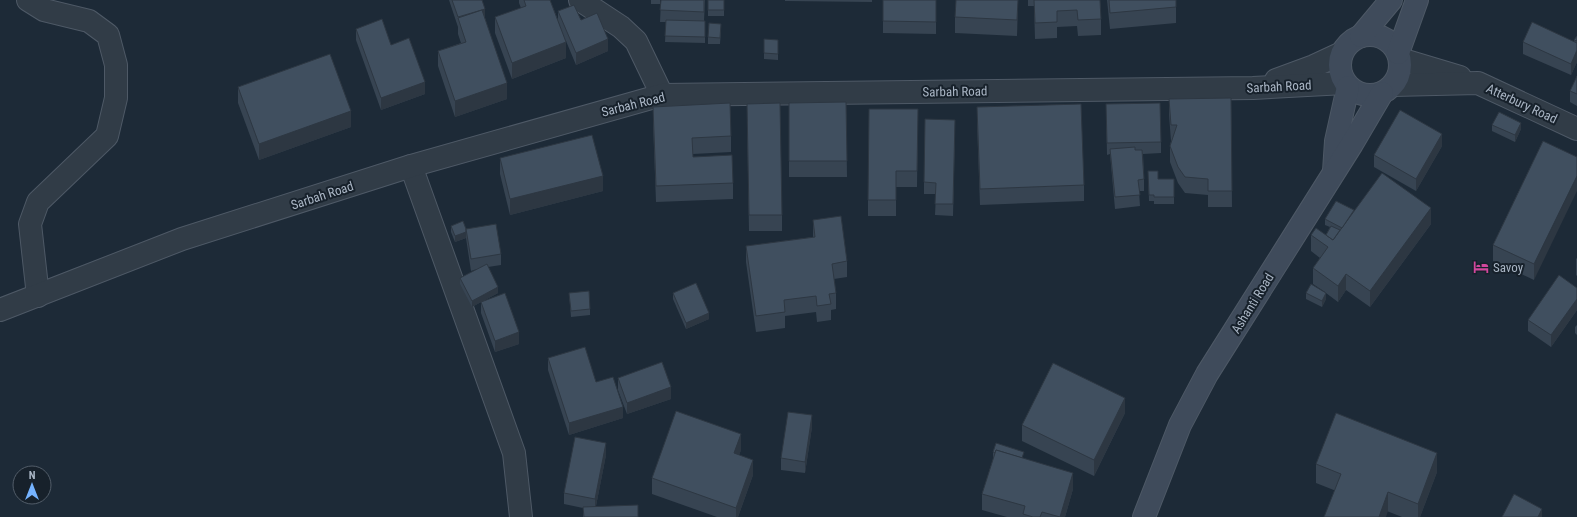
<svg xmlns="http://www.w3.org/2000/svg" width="1577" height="517" font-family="'Roboto Condensed',sans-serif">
  <rect width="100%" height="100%" fill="#1d2a37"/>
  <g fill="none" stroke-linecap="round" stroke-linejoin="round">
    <!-- street casing -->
    <g stroke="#4e5966" stroke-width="24">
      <g id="street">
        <polyline points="28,0 44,10 89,21 108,35 116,65 116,98 107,136 38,202 30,224 38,296"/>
        <polyline points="580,0 621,27 636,41 662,95"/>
        <polyline points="1400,59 1460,77"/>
        <polyline points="1276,80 1314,66 1342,53"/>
        <polyline points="1393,85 1478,83 1577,129"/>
        <polyline points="411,166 514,453 521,517"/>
        <polyline points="0,310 182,239 411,166 662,95 1253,88 1345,83"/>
      </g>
    </g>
    <!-- secondary casing -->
    <g stroke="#4e5966" stroke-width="24">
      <g id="secondary">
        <circle cx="1370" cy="65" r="30"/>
        <polyline points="1361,36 1391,0"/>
        <polyline points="1398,53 1417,0"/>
        <polyline points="1334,171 1336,141 1348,87"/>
        <polyline points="1144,517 1180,425 1207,374 1352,144 1382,93"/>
      </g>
    </g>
    <!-- street -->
    <use href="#street" stroke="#313c47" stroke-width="22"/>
    <!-- secondary -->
    <use href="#secondary" stroke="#3f4b5b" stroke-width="22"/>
  </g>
  <!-- wall -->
  <g fill="#374452">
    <polygon points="449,0 482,0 485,18 507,99 455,117 438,66 438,51 461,43 458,34 458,27"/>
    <polygon points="519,0 550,0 558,20 558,11 581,20 608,51 576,65 566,41 566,58 512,79 495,33 495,17 521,8 519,3"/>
    <rect x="651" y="0" width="9" height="4"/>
    <polygon points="661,0 705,0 704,21 705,21 705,43 665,42 666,22 660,22"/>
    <rect x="708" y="0" width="16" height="16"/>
    <polygon points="785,0 872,0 872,2 785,1"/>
    <polygon points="883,0 936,0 936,34 883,33"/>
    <polygon points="1018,0 1017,36 955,33 955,17"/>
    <polygon points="1028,0 1100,0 1101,19 1101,35 1078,36 1077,26 1057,27 1057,38 1035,39 1034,6 1028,6"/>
    <polygon points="1107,0 1176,0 1176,23 1110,29"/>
    <polygon points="356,29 391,45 425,94 381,110 356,40"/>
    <polygon points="721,30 720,44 708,44 708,37"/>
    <polygon points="1577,36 1577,62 1571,75 1523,54 1523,42 1574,42 1574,40"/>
    <polygon points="764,39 778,40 778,60 764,59"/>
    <polygon points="1577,76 1577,106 1570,102 1570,91"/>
    <polygon points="238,87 351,127 259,160 238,103"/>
    <polygon points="1231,98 1232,207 1208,207 1208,195 1185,193 1178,183 1170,162 1170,146 1171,141 1169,115 1169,99"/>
    <polygon points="846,102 847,177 789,177 789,103"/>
    <polygon points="1106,104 1161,142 1161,153 1143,154 1144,179 1144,191 1139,191 1140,206 1115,209 1110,154 1107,155"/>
    <polygon points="653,107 731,136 731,152 693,154 693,157 733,183 733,199 656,202 653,123"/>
    <polygon points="977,107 1084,185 1084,201 980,205 977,123"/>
    <polygon points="918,109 917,187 896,187 896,216 868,216 868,200"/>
    <polygon points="747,120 782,215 782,231 749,231"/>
    <polygon points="1492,125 1521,129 1515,142 1492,131"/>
    <polygon points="955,131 953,216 935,215 936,194 924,194 924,182"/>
    <polygon points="1543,141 1534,280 1493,261 1493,245"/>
    <polygon points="1442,146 1416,191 1374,167 1374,155"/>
    <polygon points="500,158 603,191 510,215 500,174"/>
    <polygon points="1148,171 1158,179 1174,179 1174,204 1154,204 1154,201 1149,201"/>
    <polygon points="1354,210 1431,224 1370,307 1346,290 1338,302 1326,293 1326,299 1322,307 1306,299 1306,293 1325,292 1313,284 1313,268 1320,258 1311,251 1311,235 1326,235 1330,227 1325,225 1325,219"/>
    <polygon points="813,220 847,261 847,277 834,279 836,293 836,309 831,310 831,320 817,322 816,312 785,316 785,328 756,332 746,262 746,246 813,237"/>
    <polygon points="451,226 466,229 501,254 501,265 488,267 498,293 485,300 519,344 495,352 481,313 481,302 472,307 460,284 460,278 477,269 471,271 466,238 455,242 451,232"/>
    <polygon points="1577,258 1577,276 1576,275 1576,259"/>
    <polygon points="1577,288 1577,310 1551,347 1528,331 1528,320"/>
    <polygon points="569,293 590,309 590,315 571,317"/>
    <polygon points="673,293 709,319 686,329 673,299"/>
    <polygon points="1577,325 1577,335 1575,333 1575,327"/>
    <polygon points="548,358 596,382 623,418 569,435 548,370"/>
    <polygon points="618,378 671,399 627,414 618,390"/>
    <polygon points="1125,413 1094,476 1022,441 1022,425"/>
    <polygon points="812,427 805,473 781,470 781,458"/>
    <polygon points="741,450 739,455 753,475 738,517 717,517 652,494 652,478"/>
    <polygon points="993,452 1024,458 1073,489 1065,517 1007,517 982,510 982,494 993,459"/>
    <polygon points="606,455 596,506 638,517 583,517 583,508 564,504 564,493"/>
    <polygon points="1316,464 1437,472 1420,517 1402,517 1316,483"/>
  </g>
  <!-- shaded-wall -->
  <g fill="#2d3742">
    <polygon points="1018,0 1017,36 1017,20"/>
    <polygon points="485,9 485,20 458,19"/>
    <polygon points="608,39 608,51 576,65 576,53"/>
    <polygon points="566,42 566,58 512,79 512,63"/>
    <polygon points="1577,50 1577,62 1571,75 1571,64"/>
    <polygon points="425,82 425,94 381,110 381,98"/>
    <polygon points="507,83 507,99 455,117 455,101"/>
    <polygon points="351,111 351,127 259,160 259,144"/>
    <polygon points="1521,123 1521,129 1515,142 1515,135"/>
    <polygon points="1442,134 1442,146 1416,191 1416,179"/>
    <polygon points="603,176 603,191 510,215 510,199"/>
    <polygon points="1577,176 1577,191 1534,280 1534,264"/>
    <polygon points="1431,208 1431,224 1370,307 1370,291"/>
    <polygon points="466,232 466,238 455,242 455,236"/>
    <polygon points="1346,274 1346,290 1338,302 1338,286"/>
    <polygon points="498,287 498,293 472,307 472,301"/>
    <polygon points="1326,293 1326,299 1322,307 1322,301"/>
    <polygon points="1577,299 1577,310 1551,347 1551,335"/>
    <polygon points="709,313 709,319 686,329 686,323"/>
    <polygon points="519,332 519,344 495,352 495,341"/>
    <polygon points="671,387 671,399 627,414 627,403"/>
    <polygon points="1125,398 1125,413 1094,476 1094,460"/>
    <polygon points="623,407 623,418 569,435 569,423"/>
    <polygon points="812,415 812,427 805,473 805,462"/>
    <polygon points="741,434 741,450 734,469 734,453"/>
    <polygon points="606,443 606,455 595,511 595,499"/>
    <polygon points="1437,453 1437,472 1420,517 1418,517 1418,504"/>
    <polygon points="753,460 753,475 738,517 736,517 736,508"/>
    <polygon points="1073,473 1073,489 1065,517 1060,517"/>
    <polygon points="1388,492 1388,511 1386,517 1379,517"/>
    <polygon points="1542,509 1542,517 1538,517"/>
  </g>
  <!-- building -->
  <g fill="#404f5f" stroke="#2d3742">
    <polygon points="452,0 482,0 485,9 458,17"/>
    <polygon points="524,0 550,0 566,42 512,63 495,17 526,6"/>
    <polygon points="661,0 704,0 704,12 660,10"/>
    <rect x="708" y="0" width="16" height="10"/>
    <polygon points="883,0 936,0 936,22 883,21"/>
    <polygon points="956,0 1018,0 1017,20 955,17"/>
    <polygon points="1034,0 1100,0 1101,19 1078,20 1077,10 1057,11 1057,22 1035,23"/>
    <polygon points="1109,0 1176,0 1176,7 1110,13"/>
    <polygon points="574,5 581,20 597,13 608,39 576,53 558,11"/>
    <polygon points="482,10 507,83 455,101 438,51 466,42 458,18"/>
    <polygon points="382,19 391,45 409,38 425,82 381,98 356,29"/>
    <polygon points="666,20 705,21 705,37 665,36"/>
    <polygon points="1532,22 1577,43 1577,50 1571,64 1523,42"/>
    <polygon points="709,23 721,24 720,38 708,37"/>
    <polygon points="1577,36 1577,41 1574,40"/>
    <polygon points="764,39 778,40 778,54 764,53"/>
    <polygon points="330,54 351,111 259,144 238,87"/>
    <polygon points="1577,76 1577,94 1570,91"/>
    <polygon points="1231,98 1232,191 1208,191 1208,179 1185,177 1178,167 1170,146 1177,125 1171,125 1169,99"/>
    <polygon points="846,102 847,161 789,161 789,103"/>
    <polygon points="730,103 731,136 692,138 693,157 732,155 733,183 656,186 653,107"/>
    <polygon points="780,103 782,215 749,215 747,104"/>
    <polygon points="1160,103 1161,142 1107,143 1106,104"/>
    <polygon points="1081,104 1084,185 980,189 977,107"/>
    <polygon points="869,109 918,109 917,171 896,171 896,200 868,200"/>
    <polygon points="1400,110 1442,134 1416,179 1374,155"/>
    <polygon points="1499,112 1521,123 1515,135 1492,125"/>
    <polygon points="925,119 955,120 953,204 935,204 936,183 924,182"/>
    <polygon points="592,135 603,176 510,199 500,158"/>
    <polygon points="1543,141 1577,157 1577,176 1534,264 1493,245"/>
    <polygon points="1135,147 1135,150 1142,150 1144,179 1138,180 1140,195 1115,197 1110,149"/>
    <polygon points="1148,171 1158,171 1158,179 1174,179 1174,197 1154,197 1154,195 1149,195"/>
    <polygon points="1382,173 1431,208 1370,291 1346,274 1338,286 1313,268 1328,247 1311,235 1316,228 1333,240"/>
    <polygon points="1336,201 1354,210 1342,228 1325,219"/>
    <polygon points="841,216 847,261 832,264 836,293 829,294 831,304 817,306 816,296 784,300 785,312 756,316 746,246 815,237 813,220"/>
    <polygon points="463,221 466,229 466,232 455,236 451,226"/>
    <polygon points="496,224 501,254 471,259 466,229"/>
    <polygon points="1331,226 1340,230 1333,240 1326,235"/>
    <polygon points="487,264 498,287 472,301 460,278"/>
    <polygon points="1559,275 1577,288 1577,299 1551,335 1528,320"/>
    <polygon points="696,283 709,313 686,323 673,293"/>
    <polygon points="1311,284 1326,293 1322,301 1306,293"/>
    <polygon points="589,291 590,309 571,311 569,293"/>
    <polygon points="505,293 519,332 495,341 481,302"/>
    <polygon points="585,347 596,382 613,377 623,407 569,423 548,358"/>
    <polygon points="662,362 671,387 627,403 618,378"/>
    <polygon points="1053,363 1125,398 1094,460 1022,425"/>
    <polygon points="676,411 741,434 734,453 753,460 736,508 652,478"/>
    <polygon points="788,412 812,415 805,462 781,458"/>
    <polygon points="1336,413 1437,453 1418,504 1388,492 1379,517 1324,517 1341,474 1316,464"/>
    <polygon points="575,437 606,443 595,499 564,493"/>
    <polygon points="996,443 1024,452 1022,458 996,450 995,453 993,452"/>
    <polygon points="996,450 1073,473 1060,517 1042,512 1040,517 1033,517 1023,514 1025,506 982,494"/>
    <polygon points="1514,494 1542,509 1538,517 1502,517"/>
    <polygon points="638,505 638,517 584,517 583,507"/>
  </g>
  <!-- icons -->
  <defs>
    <g id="hotel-bare" transform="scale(1.2)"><path d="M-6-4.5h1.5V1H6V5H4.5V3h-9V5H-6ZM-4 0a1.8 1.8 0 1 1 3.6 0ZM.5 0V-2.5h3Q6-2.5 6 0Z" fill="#d1479c" stroke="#17212b" stroke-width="2.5" paint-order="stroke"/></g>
  </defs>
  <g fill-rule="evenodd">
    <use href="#hotel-bare" x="1481" y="267"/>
  </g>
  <g text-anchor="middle" stroke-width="4" stroke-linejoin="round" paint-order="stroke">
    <!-- street labels -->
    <g font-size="13" fill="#aab6c5" stroke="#17212b">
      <text transform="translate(1279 86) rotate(-3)" y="5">Sarbah Road</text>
      <text transform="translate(955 91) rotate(-1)" y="5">Sarbah Road</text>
      <text transform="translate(1522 103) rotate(25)" y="5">Atterbury Road</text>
      <text transform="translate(633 104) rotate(-14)" y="5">Sarbah Road</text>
      <text transform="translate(322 195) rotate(-18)" y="5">Sarbah Road</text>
      <text transform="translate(1252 303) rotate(-58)" y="5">Ashanti Road</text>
    </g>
    <!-- poi labels -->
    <g font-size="13" fill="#aab6c5" stroke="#17212b" text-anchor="start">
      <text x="1493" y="272">Savoy</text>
    </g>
  </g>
  <!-- north arrow -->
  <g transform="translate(32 485)"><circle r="19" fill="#17212b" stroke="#525d69"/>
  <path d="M0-3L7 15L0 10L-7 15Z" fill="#75b3ff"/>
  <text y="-6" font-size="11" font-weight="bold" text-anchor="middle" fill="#aab6c5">N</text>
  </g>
</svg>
